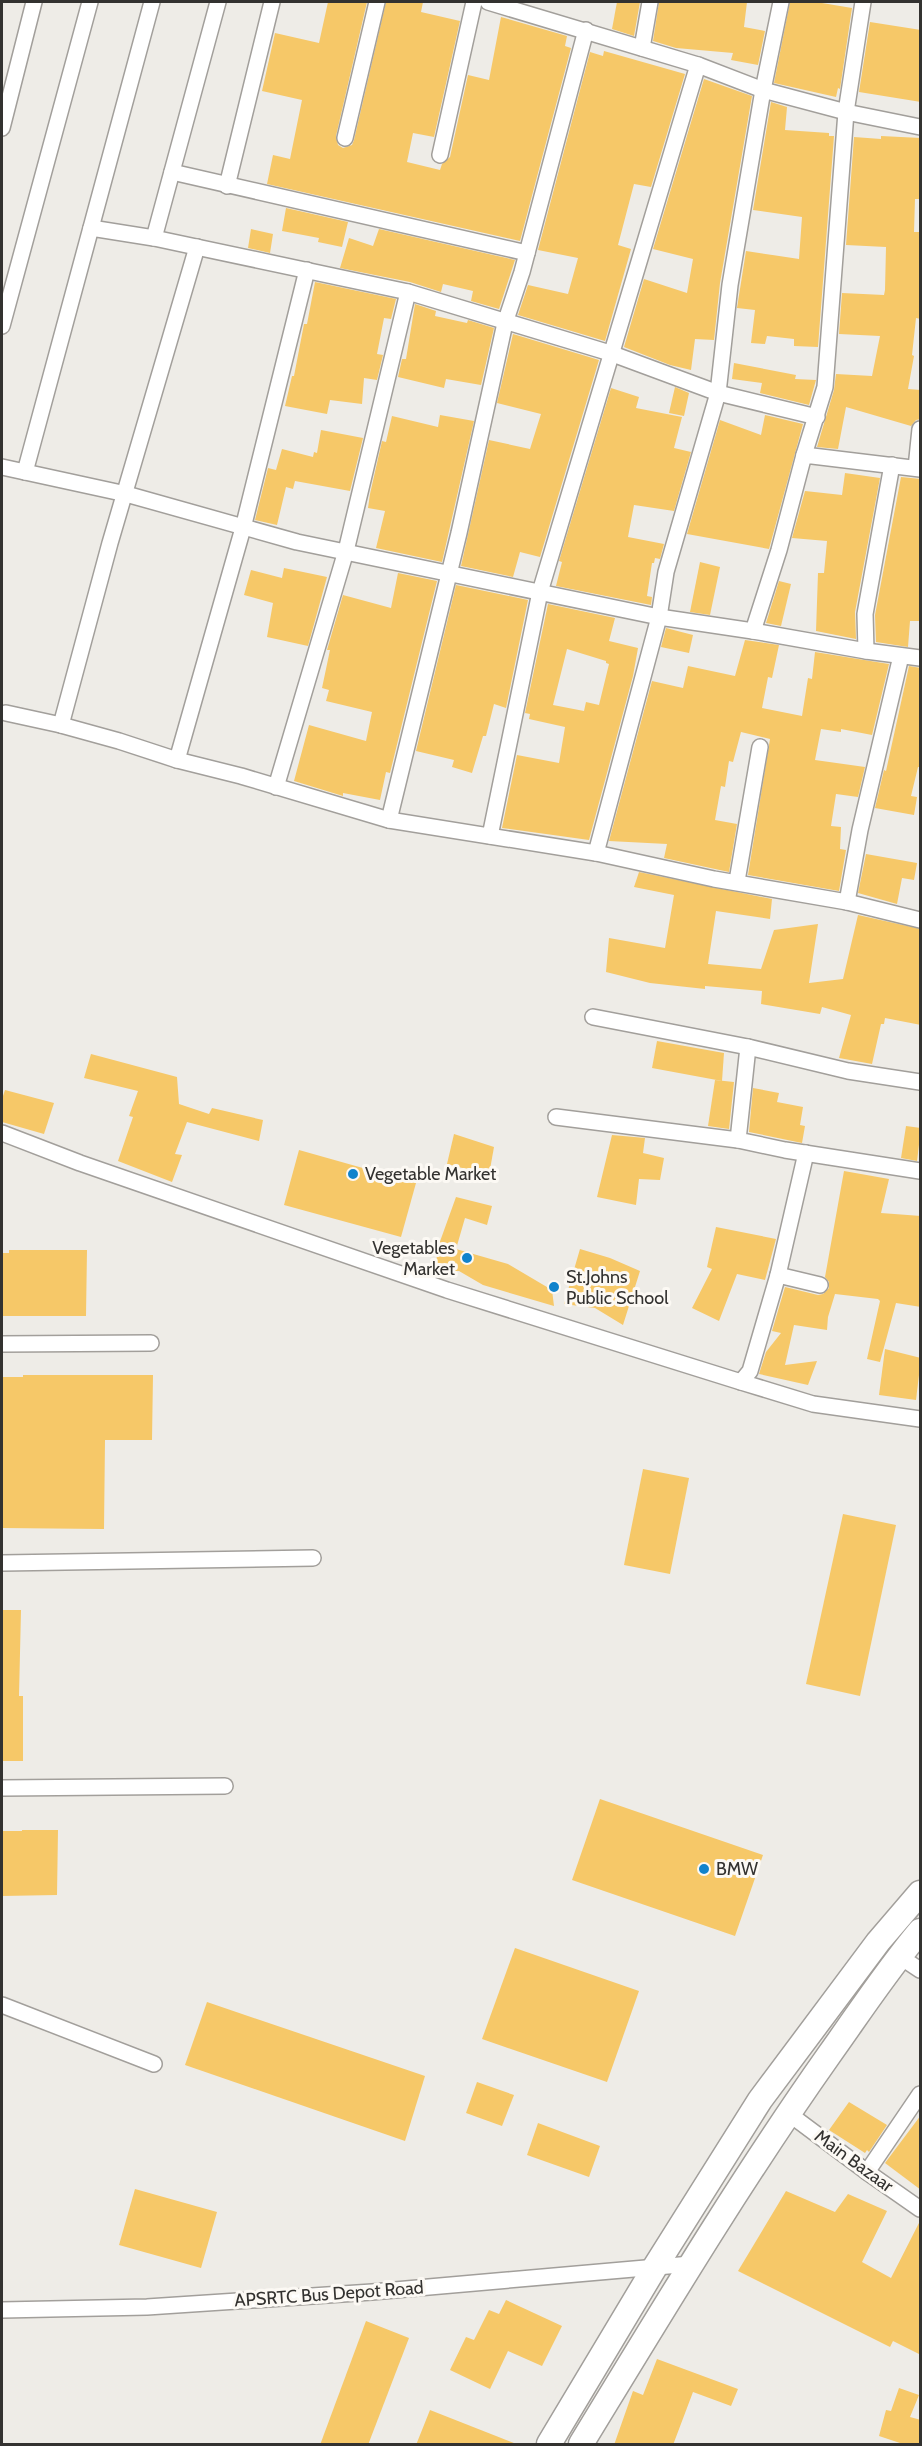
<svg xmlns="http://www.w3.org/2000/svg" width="922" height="2446" font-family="Cabin,sans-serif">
  <rect width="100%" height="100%" fill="#eeece7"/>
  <!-- building -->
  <g fill="#f6c868" fill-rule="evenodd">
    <polygon points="328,2 367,2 336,136 338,145 343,148 352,145 354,140 386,2 423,2 421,12 460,21 434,137 413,133 407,162 440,170 442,164 450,157 468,75 489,80 501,17 567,36 565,46 571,48 520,241 267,184 273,155 290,159 302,100 262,91 275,33 319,43"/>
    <polygon points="617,2 640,2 634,36 612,29"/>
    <polygon points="659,2 747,2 744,27 765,31 758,65 731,60 733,53 676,48 653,41"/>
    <polygon points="790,2 822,2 822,3 852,8 840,89 838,88 836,97 774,83"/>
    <polygon points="870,22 921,30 921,102 859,92"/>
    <polygon points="604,51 685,74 651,187 634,184 618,245 631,249 605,341 518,315 528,285 568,294 578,258 538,250 590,52 603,56"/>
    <polygon points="704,79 752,96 720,283 714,340 695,339 691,370 670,365 624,347 644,279 687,293 693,259 653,249"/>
    <polygon points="771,102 787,107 785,130 829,133 829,136 834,136 818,347 794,346 794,339 767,336 765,344 751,343 755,310 737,308 746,251 799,259 802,217 753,210"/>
    <polygon points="881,136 921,138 921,199 915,199 914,232 921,232 921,319 916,318 912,355 914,356 908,389 921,390 921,419 916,420 911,426 846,407 838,449 817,447 834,390 836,374 872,376 880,336 839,334 842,293 884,295 885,290 886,247 846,245 854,137 881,139"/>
    <polygon points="286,208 348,222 342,247 318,242 319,238 282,231"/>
    <polygon points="251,229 273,234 270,253 248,248"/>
    <polygon points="379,229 515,260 499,309 471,301 473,291 443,284 441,292 410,282 340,268 349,238 373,246"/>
    <polygon points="315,282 396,299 391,319 384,318 377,354 383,355 377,380 364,378 362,404 330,400 327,414 285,406 292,376 294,376 304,324 307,324"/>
    <polygon points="415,304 436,311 435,316 467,323 468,320 494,328 481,385 446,379 444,388 398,377 402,359 406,359"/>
    <polygon points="513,334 599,360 540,557 520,552 513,577 461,566 489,440 530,449 541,414 497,403"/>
    <polygon points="734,363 796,375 795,379 816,380 809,405 760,393 762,383 732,379"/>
    <polygon points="675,387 689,393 684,416 669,413"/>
    <polygon points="611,388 639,397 636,408 682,417 674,448 691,452 674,511 634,505 628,537 664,544 660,559 655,558 654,563 652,563 647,596 652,597 651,605 556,586 562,562 559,561"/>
    <polygon points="440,415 474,421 442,562 376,548 385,511 368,508 370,494 382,441 386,442 392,416 438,427"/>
    <polygon points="765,415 803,424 769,549 687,534 720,420 761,435"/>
    <polygon points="321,430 363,438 350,491 295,481 293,489 286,487 277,525 255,520 268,468 276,470 282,449 313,457 314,452 317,453"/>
    <polygon points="845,473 880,478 855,612 856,639 816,631 818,573 824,573 827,541 792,538 805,491 842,495"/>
    <polygon points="901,477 921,479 921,621 910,621 908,647 876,642 875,615"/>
    <polygon points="700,562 720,567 710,615 690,612"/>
    <polygon points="284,568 327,577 308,646 267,637 273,603 244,595 251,570 282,578"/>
    <polygon points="398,573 437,581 390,773 386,772 380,800 343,793 343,796 294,781 309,725 366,741 372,712 326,701 329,690 322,688 330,650 327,650 343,595 391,608"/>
    <polygon points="779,581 791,584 781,626 766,623"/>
    <polygon points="456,585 528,600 506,708 494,704 486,736 483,736 472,773 452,767 454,760 416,751"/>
    <path d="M548,604L615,618L609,641L638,648L633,676L589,840L502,828L517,755L559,763L565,727L529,719L530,714L525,713ZM567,649L606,661V663L609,664L599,705L586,702L584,711L553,705Z"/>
    <polygon points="666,628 693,635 689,653 661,647"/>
    <polygon points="745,640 779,645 772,678 768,677 762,708 802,716 808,678 812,679 815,652 889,664 872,735 841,729 841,732 821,729 815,760 865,767 858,797 836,794 831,826 841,827 840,849 846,850 839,891 748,875 770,739 741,732 733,762 729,761 725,787 721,786 715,820 737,824 729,872 664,858 667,844 609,841 652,681 683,688 688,666 735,676"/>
    <polygon points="909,666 921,668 921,767 918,767 911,796 917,797 914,815 875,808 884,770 886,771"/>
    <polygon points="866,854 917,863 914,880 902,878 897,904 858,893"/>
    <polygon points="639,872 772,899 770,919 716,911 708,964 761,969 774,930 818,924 809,983 843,979 858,915 921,929 921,1025 885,1018 884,1024 881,1024 872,1064 839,1058 851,1015 822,1007 820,1014 761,1004 762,991 705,986 705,989 650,983 606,972 609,938 665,948 674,895 634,887"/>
    <polygon points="657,1041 724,1053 722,1081 652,1068"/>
    <polygon points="91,1054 177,1077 179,1104 209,1114 212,1108 263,1120 259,1141 187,1122 175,1154 182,1155 172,1182 118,1161 133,1117 129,1116 138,1091 84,1078"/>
    <polygon points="715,1080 734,1082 729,1129 708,1126"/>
    <polygon points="753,1088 779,1093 777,1102 803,1107 800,1125 805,1126 802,1143 749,1132"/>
    <polygon points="5,1090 54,1103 44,1134 2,1122 2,1099"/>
    <polygon points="906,1126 921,1128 917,1161 901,1158"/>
    <polygon points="454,1134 494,1147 489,1175 447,1164"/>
    <polygon points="612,1135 645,1138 643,1153 664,1158 660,1180 639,1179 636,1205 597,1197"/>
    <polygon points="299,1150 416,1183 401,1237 284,1205"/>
    <polygon points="844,1171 889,1179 881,1213 921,1216 921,1307 896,1303 880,1362 867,1359 880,1301 878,1299 835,1294 828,1317 827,1330 794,1325 785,1365 817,1361 808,1385 759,1374 766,1352 781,1333 772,1331 785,1287 818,1295 823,1294 829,1288 829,1282 825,1277"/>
    <polygon points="456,1197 492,1206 487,1225 465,1218 456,1249 508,1264 552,1290 554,1306 483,1285 459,1271 435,1271 438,1247"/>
    <polygon points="716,1227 776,1239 765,1280 737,1274 719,1321 692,1308 712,1269 707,1267"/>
    <polygon points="580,1249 610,1258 640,1271 623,1325 595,1308 564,1304"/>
    <polygon points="9,1250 87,1250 86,1316 2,1316 2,1253 9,1253"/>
    <polygon points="885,1349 921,1358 916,1400 879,1395"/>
    <polygon points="23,1375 153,1375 152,1440 105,1440 104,1529 2,1528 2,1377 23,1377"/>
    <polygon points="643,1469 689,1478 670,1574 624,1565"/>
    <polygon points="843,1514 896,1525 860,1696 806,1684"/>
    <polygon points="2,1610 21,1610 19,1696 23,1696 23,1761 2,1761"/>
    <polygon points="600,1799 763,1855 735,1936 572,1880"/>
    <polygon points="22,1830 58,1830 57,1895 2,1896 2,1831 22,1831"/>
    <polygon points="515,1948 639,1991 607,2082 482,2039"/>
    <polygon points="207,2002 425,2076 405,2141 185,2065"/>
    <polygon points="477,2082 514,2095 502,2126 466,2113"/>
    <polygon points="849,2102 887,2125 869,2152 867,2150 865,2153 829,2130"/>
    <polygon points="921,2115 921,2190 885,2163"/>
    <polygon points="538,2123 600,2146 589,2177 527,2155"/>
    <polygon points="135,2189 217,2212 201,2268 119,2245"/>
    <polygon points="786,2191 835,2212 848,2194 887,2211 862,2262 891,2278 921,2219 921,2355 893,2341 890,2347 738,2271"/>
    <polygon points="506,2300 562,2326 542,2366 508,2351 490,2389 450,2370 466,2337 474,2340 489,2310 499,2314"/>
    <polygon points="366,2321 409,2338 368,2445 320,2445"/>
    <polygon points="657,2359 738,2389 731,2406 693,2392 673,2445 614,2445 633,2391 643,2395"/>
    <polygon points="899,2388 919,2395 910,2417 921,2420 921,2445 906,2445 879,2436 886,2410 891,2411"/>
    <polygon points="430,2410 514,2443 514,2445 416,2445"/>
  </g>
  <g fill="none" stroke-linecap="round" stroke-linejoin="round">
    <!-- street casing -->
    <g stroke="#a29f9b" stroke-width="18">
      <g id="street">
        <polyline points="488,2 698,65 763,90 846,112 920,127"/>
        <polyline points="642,48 650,2"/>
        <polyline points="2,128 34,2"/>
        <polyline points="345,138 377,2"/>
        <polyline points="440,155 474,2"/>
        <polyline points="172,172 527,253"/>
        <polyline points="227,186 272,2"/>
        <polyline points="91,228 154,238 408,292 610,353 718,393 817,417"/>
        <polyline points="154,238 218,2"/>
        <polyline points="2,326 90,2"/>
        <polyline points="804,455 825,387 846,112 863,2"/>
        <polyline points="2,467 126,494 297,542 659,617 753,631 866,651 920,658"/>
        <polyline points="916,468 920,429"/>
        <polyline points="25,472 152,2"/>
        <polyline points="753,631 779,550 804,455 920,469"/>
        <polyline points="866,651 865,614 892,465"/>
        <polyline points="6,713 61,725 119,741 177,760 241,776 389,820 596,853 714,879 847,902 920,920"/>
        <polyline points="61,725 110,543 197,247"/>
        <polyline points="177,760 243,528 307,270"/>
        <polyline points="276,787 346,551 408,292"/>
        <polyline points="389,820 459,533 505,323 522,272 586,30"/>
        <polyline points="490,836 540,592 698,65"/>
        <polyline points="596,853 659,617 666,572 718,393 730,285 763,90 781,2"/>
        <polyline points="737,881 760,747"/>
        <polyline points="847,902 860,830 901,656"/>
        <polyline points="593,1017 748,1047"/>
        <polyline points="920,1082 848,1071 748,1047 738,1140 785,1150 920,1171"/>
        <polyline points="556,1117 738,1140"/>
        <polyline points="2,1133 80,1163 447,1290 741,1382 813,1404 920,1419"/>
        <polyline points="778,1275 820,1285"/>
        <polyline points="2,1344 151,1343"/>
        <polyline points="741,1382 750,1371 778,1275 806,1153"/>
        <polyline points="2,1563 313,1558"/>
        <polyline points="2,1788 225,1786"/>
        <polyline points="899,1956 920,1970"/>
        <polyline points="2,2005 154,2064"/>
        <polyline points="788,2113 867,2172 920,2209"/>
        <polyline points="867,2172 920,2094"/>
        <polyline points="2,2310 147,2307 372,2292 691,2264"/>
      </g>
    </g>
    <!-- primary casing -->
    <g stroke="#a29f9b" stroke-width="27">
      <g id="primary">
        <polyline points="549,2444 655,2267 760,2100 878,1942 920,1893"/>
        <path d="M581,2444C661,2313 740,2181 829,2055C859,2013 887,1970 920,1931"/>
      </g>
    </g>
    <!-- street -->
    <use href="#street" stroke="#fff" stroke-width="15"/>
    <!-- primary -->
    <use href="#primary" stroke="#fff" stroke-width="24"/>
  </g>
  <!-- markers -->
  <g fill="#1183cc" stroke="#fcf9f4" stroke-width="2">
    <circle cx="353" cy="1174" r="6"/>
    <circle cx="467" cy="1258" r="6"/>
    <circle cx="554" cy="1287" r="6"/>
    <circle cx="704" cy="1869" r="6"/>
  </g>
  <g text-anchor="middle" stroke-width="6" stroke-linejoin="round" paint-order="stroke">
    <!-- poi labels -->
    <g font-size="18" fill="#333230" stroke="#fcf9f4" text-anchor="start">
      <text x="365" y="1180">Vegetable Market</text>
      <text x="455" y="1254" text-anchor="end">Vegetables<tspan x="455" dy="21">Market</tspan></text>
      <text x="566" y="1283">St.Johns<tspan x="566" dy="21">Public School</tspan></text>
      <text x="716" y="1875">BMW</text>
    </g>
    <!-- street labels -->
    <g font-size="18" fill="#333230" stroke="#fcf9f4">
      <text transform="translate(854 2161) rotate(36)" y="6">Main Bazaar</text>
      <text transform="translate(329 2294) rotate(-4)" y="6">APSRTC Bus Depot Road</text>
    </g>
  </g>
  <!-- border -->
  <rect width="922" height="2446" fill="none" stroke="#333230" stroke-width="6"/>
</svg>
